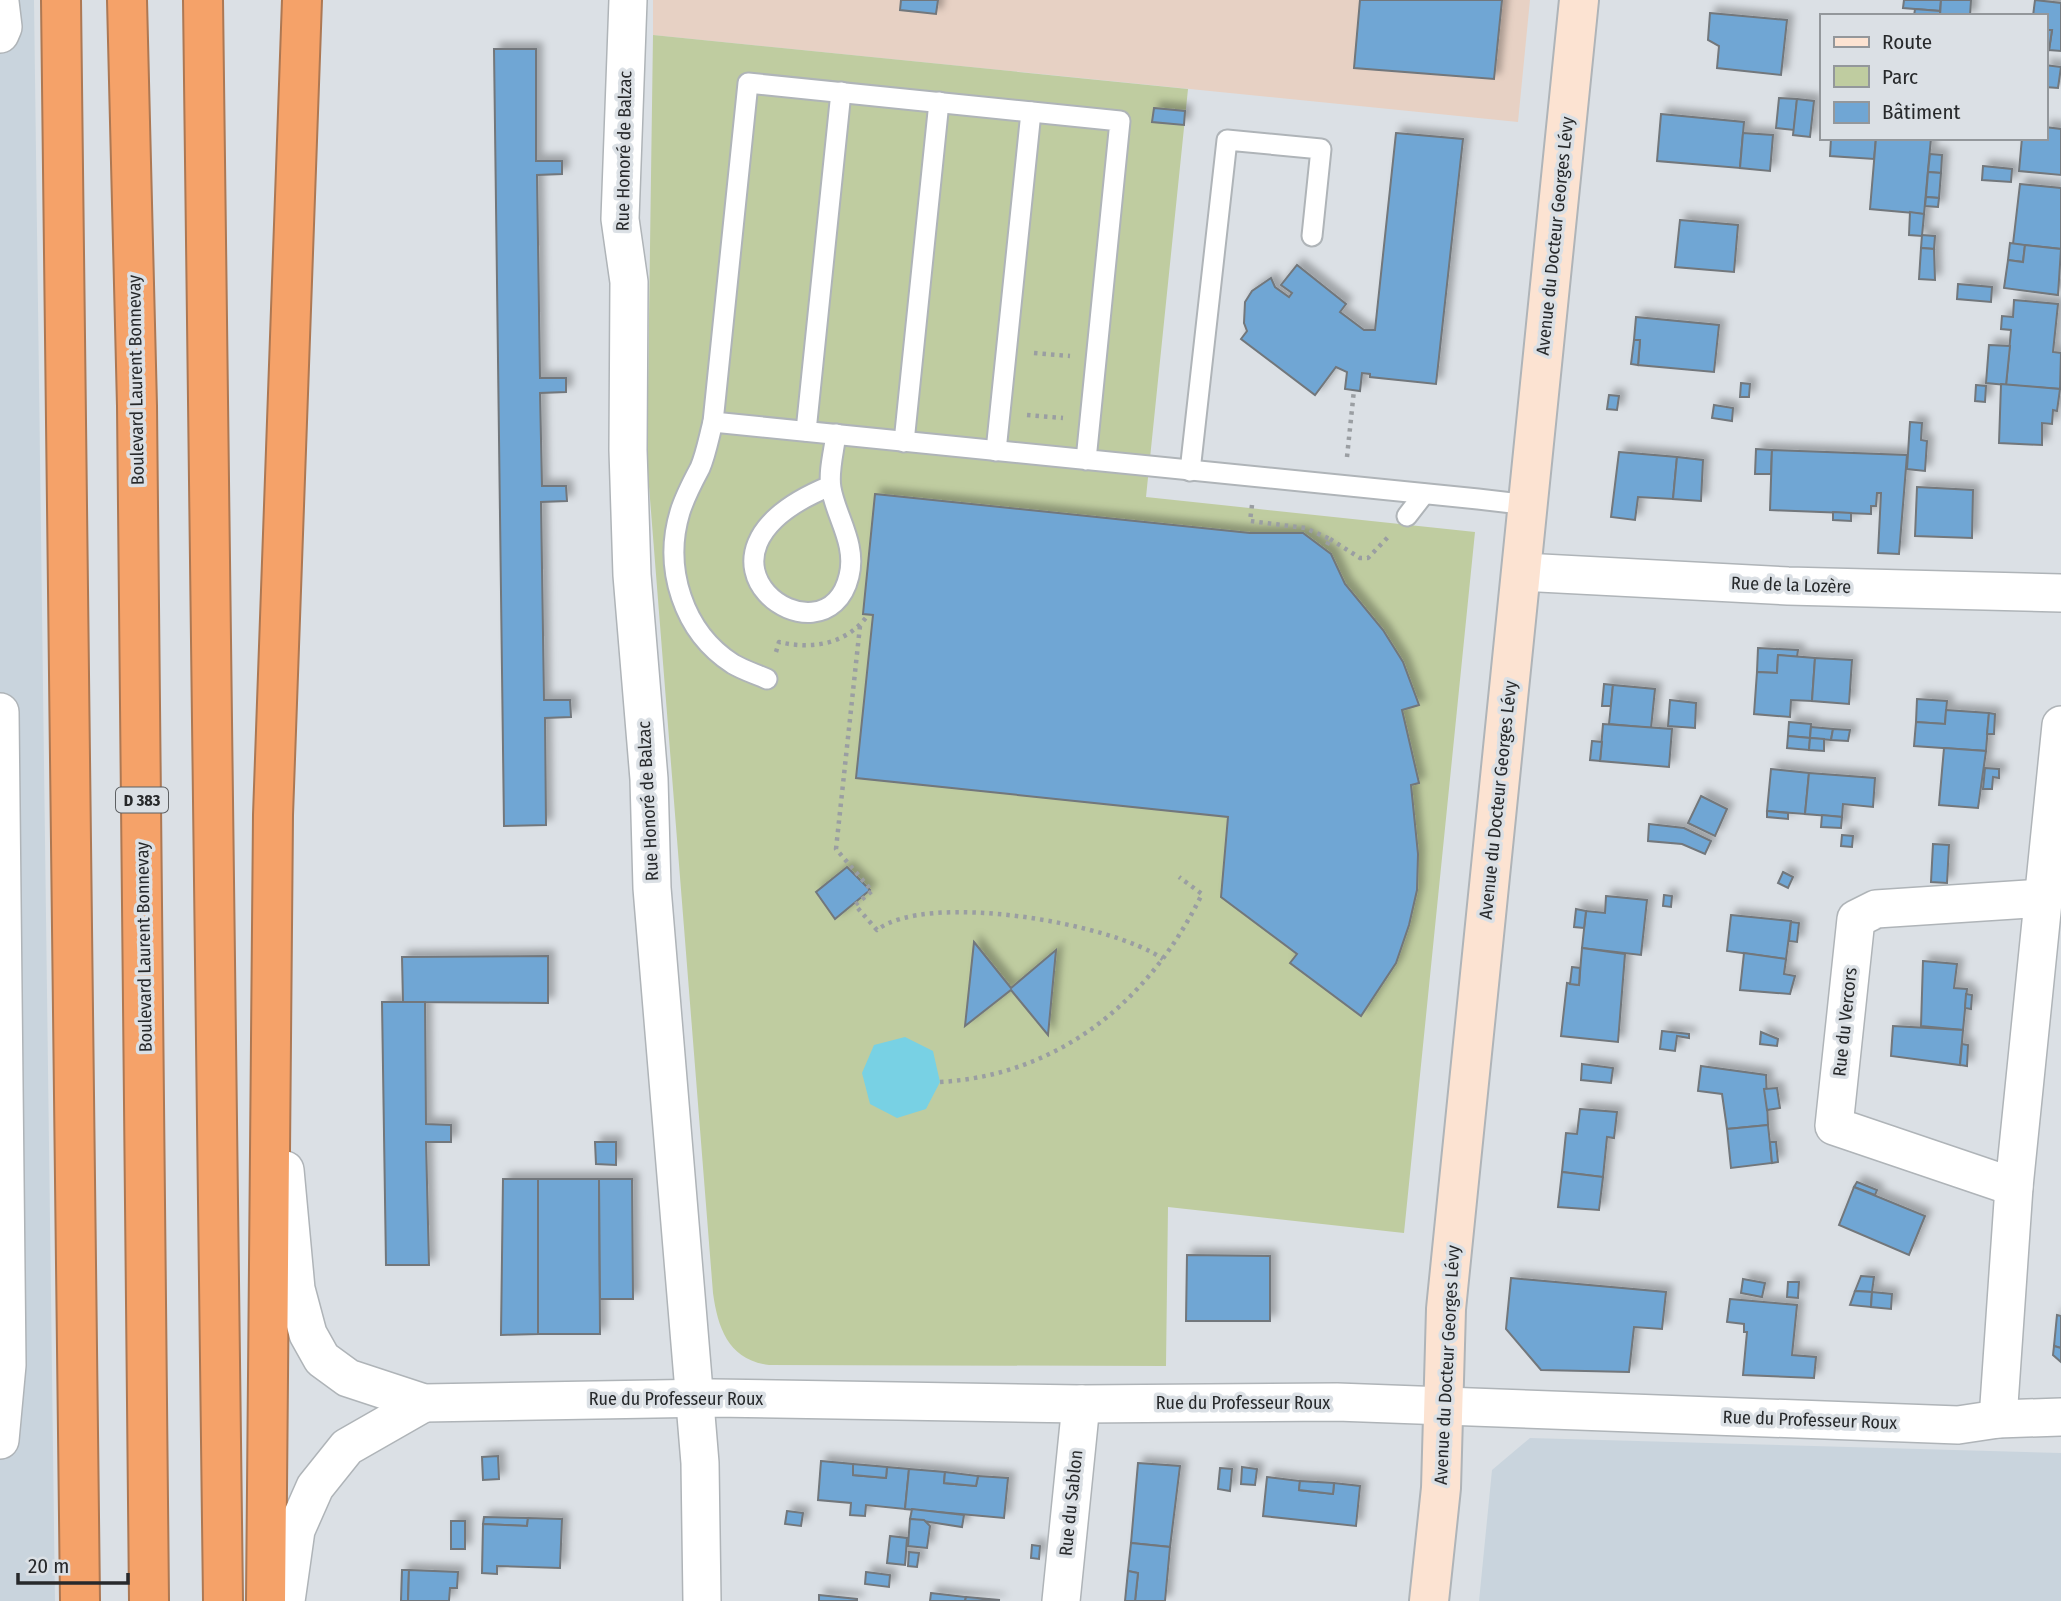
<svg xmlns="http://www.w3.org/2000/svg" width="2061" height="1601" font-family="'Fira Sans Condensed',sans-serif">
  <defs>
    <filter id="shadow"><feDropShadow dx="6" dy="-6" stdDeviation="3.5" flood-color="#0004"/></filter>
  </defs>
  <rect width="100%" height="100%" fill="#dbe0e5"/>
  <!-- built -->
  <g fill="#c9d4dd">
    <polygon points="0,0 34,0 55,1601 0,1601"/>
    <polygon points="1530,1438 2061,1453 2061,1601 1479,1601 1492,1470"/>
  </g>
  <!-- industrial -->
  <polygon fill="#e7d1c4" points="653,0 1530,0 1518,122 653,35"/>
  <!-- green -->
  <path fill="#bfcca0" d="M653,35L1188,89L1146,497L1475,532L1404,1233L1168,1207L1166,1366L769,1365C729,1360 718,1329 713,1293L647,461Z"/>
  <!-- water -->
  <polygon fill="#78d1e4" points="905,1037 933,1051 940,1082 926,1109 897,1118 870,1104 862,1073 874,1045"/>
  <!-- building -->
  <g fill="#70a6d4" stroke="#72777b" stroke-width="2" filter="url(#shadow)">
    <polygon points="901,0 938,0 936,14 900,10"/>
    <polygon points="1360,0 1502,0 1494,79 1354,68"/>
    <polygon points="1904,0 1941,0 1940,11 1903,8"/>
    <polygon points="1941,0 1971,0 1970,16 1940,16"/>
    <polygon points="2035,0 2061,3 2061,51 2049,50 2052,30 2045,30 2045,16 2033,16"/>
    <polygon points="1915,9 1940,11 1940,16 1914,16"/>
    <polygon points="1710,13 1787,20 1781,75 1717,68 1719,46 1708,40"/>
    <polygon points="2045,30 2052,30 2049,50 2045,49"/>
    <polygon points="494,49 536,49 536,161 562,161 562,174 537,175 540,378 566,378 566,392 540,393 542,486 566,486 567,501 541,502 544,700 570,700 571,717 545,718 546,825 504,826"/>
    <polygon points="2045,65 2061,67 2058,88 2045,87"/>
    <polygon points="1779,98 1797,99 1794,130 1776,128"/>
    <polygon points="1797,99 1814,101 1810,137 1793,135"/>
    <polygon points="1154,108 1185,111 1184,125 1152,122"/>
    <polygon points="1661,114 1744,122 1740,168 1657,161"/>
    <polygon points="2045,127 2061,129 2061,175 2019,171 2022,138 2045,138"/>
    <polygon points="1396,133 1463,139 1436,384 1370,377 1370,374 1362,373 1360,391 1345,389 1347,372 1336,367 1315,395 1241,339 1247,331 1244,323 1245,302 1252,291 1271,278 1275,287 1289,297 1292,293 1281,285 1297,265 1346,304 1340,312 1364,330 1375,330"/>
    <polygon points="1743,133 1773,135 1770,171 1740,168"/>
    <polygon points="1831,138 1876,138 1874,159 1830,156"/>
    <polygon points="1876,138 1931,138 1924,214 1870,209"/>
    <polygon points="1930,154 1942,155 1941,173 1928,172"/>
    <polygon points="1983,166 2012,169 2011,182 1982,180"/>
    <polygon points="1928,172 1941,173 1939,198 1926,197"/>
    <polygon points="2020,184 2061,188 2061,249 2013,244"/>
    <polygon points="1926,197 1939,198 1938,207 1925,206"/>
    <polygon points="1910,212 1924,214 1922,236 1909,235"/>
    <polygon points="1680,220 1738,225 1734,272 1675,267"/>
    <polygon points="1922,235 1935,236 1934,249 1921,248"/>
    <polygon points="2010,243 2025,245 2023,262 2008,260"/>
    <polygon points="2025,245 2061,249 2058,295 2004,288 2008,260 2023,262"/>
    <polygon points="1921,248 1934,249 1935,280 1919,279"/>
    <polygon points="1958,284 1992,287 1991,302 1957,299"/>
    <polygon points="2014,300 2058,304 2053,352 2061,353 2060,389 2006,385 2011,330 2001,329 2002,316 2013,317"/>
    <polygon points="1636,317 1719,325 1714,372 1638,365 1640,340 1634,340"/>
    <polygon points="1634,340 1640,340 1638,365 1631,364"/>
    <polygon points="1989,345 2010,346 2006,385 1986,383"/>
    <polygon points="1741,383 1750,384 1749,397 1740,397"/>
    <polygon points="2001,384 2060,389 2057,411 2053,410 2052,424 2042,423 2042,445 1999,443"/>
    <polygon points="1976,385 1986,386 1985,402 1975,401"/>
    <polygon points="1609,395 1619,396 1617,410 1607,409"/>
    <polygon points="1714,405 1733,408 1732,421 1712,418"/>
    <polygon points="1910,422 1922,423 1921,440 1927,441 1925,471 1907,469"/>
    <polygon points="1756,449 1772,450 1771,474 1755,474"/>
    <polygon points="1772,450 1907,455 1899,554 1878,553 1881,493 1877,493 1876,506 1871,506 1871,514 1770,510"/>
    <polygon points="1619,452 1677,457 1673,499 1638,497 1635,520 1611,517"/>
    <polygon points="1677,457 1703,460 1701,501 1673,499"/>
    <polygon points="1917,487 1973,490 1972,538 1915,536"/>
    <polygon points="875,494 1250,533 1303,533 1331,554 1345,584 1383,630 1403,662 1419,705 1402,710 1419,783 1411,785 1418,854 1417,890 1409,925 1396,963 1361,1016 1290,963 1297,954 1221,897 1228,817 856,778 873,615 863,614"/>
    <polygon points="1833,512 1851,513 1851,521 1833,520"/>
    <polygon points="1758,648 1798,650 1797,657 1778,655 1777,673 1757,672"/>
    <polygon points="1778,655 1815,658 1812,701 1791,700 1790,717 1754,714 1757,672 1777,673"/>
    <polygon points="1815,658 1852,660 1849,704 1812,701"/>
    <polygon points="1604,684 1613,685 1611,706 1602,706"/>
    <polygon points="1613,685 1655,689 1651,728 1609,724"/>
    <polygon points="1917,699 1947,701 1945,724 1916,722"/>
    <polygon points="1670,700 1696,703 1695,728 1668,726"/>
    <polygon points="1946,710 1989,713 1986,751 1914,746 1916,722 1945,724"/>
    <polygon points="1989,713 1995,714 1994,734 1987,734"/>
    <polygon points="1789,722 1811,724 1810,738 1788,736"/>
    <polygon points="1603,724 1672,729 1669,767 1600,761"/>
    <polygon points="1811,727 1833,729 1831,740 1810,738"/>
    <polygon points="1833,729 1850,730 1848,741 1831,740"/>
    <polygon points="1788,736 1810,738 1809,750 1787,748"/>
    <polygon points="1810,738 1824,739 1824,751 1809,750"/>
    <polygon points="1592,741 1602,742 1600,761 1590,760"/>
    <polygon points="1944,748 1986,751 1978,808 1939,805"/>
    <polygon points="1985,768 1999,769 1999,778 1993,777 1992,789 1983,789"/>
    <polygon points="1771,769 1809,773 1805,814 1767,811"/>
    <polygon points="1809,773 1875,778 1873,807 1843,804 1842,817 1805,814"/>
    <polygon points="1701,796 1727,809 1715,836 1688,823"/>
    <polygon points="1767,811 1788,813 1788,819 1767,817"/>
    <polygon points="1822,815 1842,817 1841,828 1821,827"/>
    <polygon points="1649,824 1684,828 1711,841 1705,854 1682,844 1648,841"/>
    <polygon points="1842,835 1853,836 1852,847 1841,846"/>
    <polygon points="1933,844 1949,845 1947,883 1931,882"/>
    <polygon points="847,867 870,890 835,919 816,892"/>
    <polygon points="1783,872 1793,877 1788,888 1778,883"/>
    <polygon points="1664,895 1672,896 1671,907 1663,906"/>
    <polygon points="1606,896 1647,900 1641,955 1582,948 1586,911 1605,913"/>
    <polygon points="1576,909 1586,911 1584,928 1574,927"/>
    <polygon points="1731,915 1791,921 1786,959 1727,951"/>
    <polygon points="1791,922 1799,923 1797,942 1789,941"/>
    <polygon points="974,942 1011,988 1056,950 1048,1035 1011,990 965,1026"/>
    <polygon points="1582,948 1625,954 1618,1042 1561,1036 1567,983 1579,985"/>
    <polygon points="1744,953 1786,959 1784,974 1795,976 1790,994 1740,990"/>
    <polygon points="548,956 548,1003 403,1002 402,957"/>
    <polygon points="1923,961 1957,964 1954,988 1967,989 1963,1030 1921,1026"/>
    <polygon points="1572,967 1580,968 1579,985 1570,984"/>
    <polygon points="1966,994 1972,995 1971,1009 1965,1008"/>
    <polygon points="382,1002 425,1002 426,1124 451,1125 451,1142 426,1142 429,1265 386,1265"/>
    <polygon points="1893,1026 1963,1030 1960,1065 1891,1056"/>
    <polygon points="1662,1031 1689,1034 1689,1038 1677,1036 1675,1051 1660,1049"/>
    <polygon points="1761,1032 1778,1039 1777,1046 1760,1044"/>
    <polygon points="1962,1044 1968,1045 1967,1066 1960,1065"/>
    <polygon points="1582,1064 1613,1068 1611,1083 1581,1080"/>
    <polygon points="1701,1066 1766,1075 1768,1125 1727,1129 1722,1094 1698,1091"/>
    <polygon points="1777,1088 1780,1108 1767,1110 1764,1089"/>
    <polygon points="1580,1109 1617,1112 1614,1138 1607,1137 1603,1177 1562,1172 1566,1133 1577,1134"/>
    <polygon points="1768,1125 1772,1163 1731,1168 1727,1129"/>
    <polygon points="595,1142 616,1142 616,1165 596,1164"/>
    <polygon points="1770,1142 1776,1142 1778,1162 1772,1163"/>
    <polygon points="1562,1172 1603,1177 1599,1210 1558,1207"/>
    <polygon points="503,1179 538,1179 538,1334 501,1335"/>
    <polygon points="538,1179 599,1179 600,1334 538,1334"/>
    <polygon points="599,1179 632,1179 633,1299 600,1299"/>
    <polygon points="1857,1182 1877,1190 1875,1195 1854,1187"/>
    <polygon points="1854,1187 1925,1216 1909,1255 1839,1225"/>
    <polygon points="1187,1255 1270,1256 1270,1321 1186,1321"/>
    <polygon points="1861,1276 1874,1277 1872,1292 1855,1291"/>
    <polygon points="1511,1278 1666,1292 1662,1329 1634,1327 1629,1372 1541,1370 1506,1329"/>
    <polygon points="1743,1279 1765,1283 1762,1297 1741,1293"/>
    <polygon points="1788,1282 1799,1282 1798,1298 1787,1297"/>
    <polygon points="1855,1291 1872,1292 1871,1307 1850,1305"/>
    <polygon points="1872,1292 1892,1294 1891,1309 1871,1307"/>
    <polygon points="1730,1299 1797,1305 1792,1355 1816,1357 1814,1378 1743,1375 1747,1332 1744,1332 1744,1324 1727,1322"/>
    <polygon points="2057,1315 2061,1316 2061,1348 2054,1346"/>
    <polygon points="2054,1346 2061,1348 2061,1362 2053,1355"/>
    <polygon points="498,1456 499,1479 483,1480 482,1457"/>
    <polygon points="821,1461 853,1464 853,1475 886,1478 887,1467 909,1469 905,1509 866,1505 865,1516 850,1515 851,1503 818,1500"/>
    <polygon points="1138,1463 1180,1466 1170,1547 1131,1543"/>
    <polygon points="853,1464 887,1467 886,1478 853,1475"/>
    <polygon points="1242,1467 1257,1469 1255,1485 1241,1484"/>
    <polygon points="1220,1468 1232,1469 1230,1491 1218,1489"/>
    <polygon points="909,1469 945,1472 944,1483 976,1486 978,1476 1008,1478 1004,1518 905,1509"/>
    <polygon points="945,1472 978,1476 976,1486 944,1483"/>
    <polygon points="1267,1477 1300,1481 1299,1490 1333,1494 1334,1483 1360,1486 1356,1526 1263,1516"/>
    <polygon points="1300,1481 1334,1483 1333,1494 1299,1490"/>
    <polygon points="912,1509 964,1515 962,1527 910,1519"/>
    <polygon points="787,1511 803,1513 801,1526 785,1524"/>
    <polygon points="484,1517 528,1518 527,1526 483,1524"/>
    <polygon points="528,1518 562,1519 560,1568 497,1566 497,1574 482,1573 483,1524 527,1526"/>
    <polygon points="910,1519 924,1520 930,1526 927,1548 908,1546"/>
    <rect x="451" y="1521" width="14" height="28"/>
    <polygon points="890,1536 907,1538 905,1565 887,1563"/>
    <polygon points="1131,1543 1170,1547 1165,1601 1135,1601 1138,1573 1128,1571"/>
    <polygon points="1032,1545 1040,1546 1039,1559 1031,1558"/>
    <polygon points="909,1552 919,1553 917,1567 908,1566"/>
    <polygon points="402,1570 409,1570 408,1601 401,1601"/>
    <polygon points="409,1570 458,1572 457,1588 450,1588 449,1601 408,1601"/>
    <polygon points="1128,1571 1138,1573 1135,1601 1125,1601"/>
    <polygon points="866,1572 890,1575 889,1587 865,1584"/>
    <polygon points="931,1593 966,1597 965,1601 930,1601"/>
    <polygon points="819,1595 857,1599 857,1601 819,1601"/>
    <polygon points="966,1597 1000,1600 965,1601"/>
  </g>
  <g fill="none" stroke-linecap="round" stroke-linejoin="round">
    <!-- lane casing -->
    <g stroke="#afb4b8" stroke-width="23">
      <g id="lane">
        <path d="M713,422C709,437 706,454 700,468C692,483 685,496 680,512C663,568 683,632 733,664C743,670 756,674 767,679"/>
        <polyline points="806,431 841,92"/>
        <polyline points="904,442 939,102"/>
        <polyline points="996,451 1031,112"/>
        <polyline points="1086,460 1120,121 748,83 713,422 1478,499 1529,505"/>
        <polyline points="1190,471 1227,140 1321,149 1312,236"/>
        <path d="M830,486C659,556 826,672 849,576C857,544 836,517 831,488C828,472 834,451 836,434"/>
        <polyline points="1407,516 1424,494"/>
      </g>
    </g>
    <!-- street casing -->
    <g stroke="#afb4b8" stroke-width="40">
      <g id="street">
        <polyline points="628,0 620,219 629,282 628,450 632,575 649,779 652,888 700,1463 702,1601"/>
        <polyline points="0,2 3,27 0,34"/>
        <polyline points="1522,572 1788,586 2061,593"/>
        <polyline points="0,712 7,1365 0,1440"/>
        <polyline points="285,1170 296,1289 308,1334 322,1359 348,1378 424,1403 713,1398 1081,1404 1337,1402 1958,1425 1998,1419 2061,1417"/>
        <polyline points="2014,1187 1834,1126 1856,919 1876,909 2044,898"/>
        <polyline points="1998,1419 2014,1187 2061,725"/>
        <polyline points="286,1601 296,1530 315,1487 347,1447 424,1403"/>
        <polyline points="1061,1601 1081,1404"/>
      </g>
    </g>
    <!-- secondary casing -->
    <g stroke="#afb4b8" stroke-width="42">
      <polyline id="secondary" points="1429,1601 1441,1488 1446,1309 1579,0"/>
    </g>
    <!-- highway casing -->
    <g stroke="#ad7853" stroke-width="42">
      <g id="highway">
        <polyline points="61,0 80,1601"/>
        <polyline points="127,0 137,406 149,1601"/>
        <polyline points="203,0 223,1601"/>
        <polyline points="266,1601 273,815 302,0"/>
      </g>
    </g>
    <!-- path -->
    <g stroke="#9a9ea2" stroke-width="4.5" stroke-dasharray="3.5 5" stroke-linecap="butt">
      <polyline points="1034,353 1070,356"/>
      <polyline points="1027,415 1063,418"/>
      <polyline points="1347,457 1354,390"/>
      <polyline points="1252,505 1250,521 1305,528 1330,539 1325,549"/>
      <polyline points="1330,539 1360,558 1368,558 1390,535"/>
      <path d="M860,626L836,849L872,891L855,905L877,930C927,891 1112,923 1163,959"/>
      <path d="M776,652L779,642C813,650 847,644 868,615"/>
      <path d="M940,1082C1061,1075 1151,999 1202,894L1179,877"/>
    </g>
    <!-- lane -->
    <use href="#lane" stroke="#fff" stroke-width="19"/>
    <!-- street -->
    <use href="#street" stroke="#fff" stroke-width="37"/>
    <!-- secondary -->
    <use href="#secondary" stroke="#fce3d2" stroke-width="38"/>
    <!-- highway -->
    <use href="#highway" stroke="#f5a269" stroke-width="38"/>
  </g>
  <g text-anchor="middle" stroke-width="7" stroke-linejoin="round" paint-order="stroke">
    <!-- shield labels -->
    <rect fill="#dbe0e5" stroke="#5d6063" stroke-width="2" x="116" y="787.5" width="52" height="25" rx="5"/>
    <g font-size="16" font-weight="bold" fill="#27292b">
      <text x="142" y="806">D 383</text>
    </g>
    <!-- street labels -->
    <g font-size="18" fill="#27292b" stroke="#dbe0e5">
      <text transform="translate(624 151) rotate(-89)" y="6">Rue Honoré de Balzac</text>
      <text transform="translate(1555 236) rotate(-84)" y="6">Avenue du Docteur Georges Lévy</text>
      <text transform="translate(136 380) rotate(-91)" y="6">Boulevard Laurent Bonnevay</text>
      <text transform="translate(1791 585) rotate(2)" y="6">Rue de la Lozère</text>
      <text transform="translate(1498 800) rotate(-84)" y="6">Avenue du Docteur Georges Lévy</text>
      <text transform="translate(648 801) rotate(-93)" y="6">Rue Honoré de Balzac</text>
      <text transform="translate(144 947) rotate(-91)" y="6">Boulevard Laurent Bonnevay</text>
      <text transform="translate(1845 1022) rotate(-84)" y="6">Rue du Vercors</text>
      <text transform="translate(1447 1365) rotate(-87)" y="6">Avenue du Docteur Georges Lévy</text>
      <text x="676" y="1405">Rue du Professeur Roux</text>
      <text x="1243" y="1409">Rue du Professeur Roux</text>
      <text transform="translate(1810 1420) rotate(2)" y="6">Rue du Professeur Roux</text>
      <text transform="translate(1071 1503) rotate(-84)" y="6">Rue du Sablon</text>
    </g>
  </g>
  <!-- legend -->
  <rect x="1820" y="14" width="228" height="126" fill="#dbe0e5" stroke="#93979b" stroke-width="2"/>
  <rect x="1834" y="37" width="35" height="10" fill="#fce3d2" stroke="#93979b" stroke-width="2"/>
  <text x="1882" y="49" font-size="21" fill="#27292b">Route</text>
  <rect x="1834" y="66" width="35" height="21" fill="#bfcca0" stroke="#93979b" stroke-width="2"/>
  <text x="1882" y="84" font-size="21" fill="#27292b">Parc</text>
  <rect x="1834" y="102" width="35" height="21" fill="#70a6d4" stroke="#93979b" stroke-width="2"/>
  <text x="1882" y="119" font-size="21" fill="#27292b">Bâtiment</text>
  <!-- scale -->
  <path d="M18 1573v10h110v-10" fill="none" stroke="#27292b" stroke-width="3.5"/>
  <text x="28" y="1573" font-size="21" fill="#27292b" stroke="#dbe0e5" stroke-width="5" paint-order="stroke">20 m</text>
</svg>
